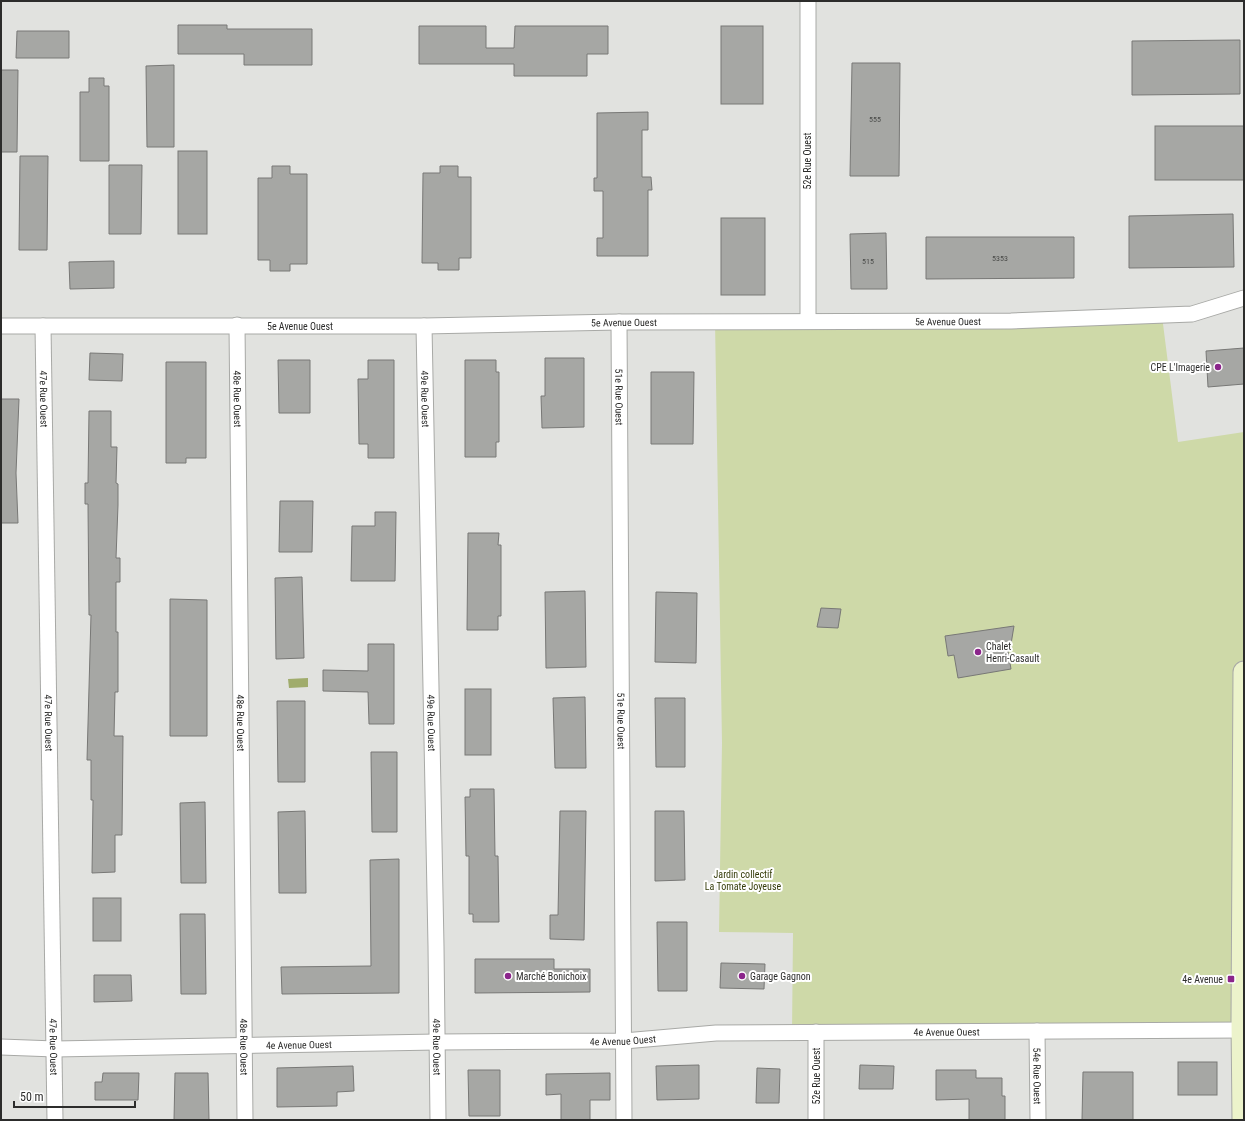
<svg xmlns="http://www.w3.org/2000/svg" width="1245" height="1121" font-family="'Roboto Condensed',sans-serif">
  <rect width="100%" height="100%" fill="#e1e2df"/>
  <!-- green -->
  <polygon fill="#ced9a8" points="1162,316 1178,442 1244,432 1242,1030 792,1033 793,933 719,932 722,743 715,321"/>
  <!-- water -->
  <polygon fill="#a0ac6c" points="308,678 308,687 289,688 288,679"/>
  <!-- building -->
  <g fill="#a6a7a4" stroke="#787876">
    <polygon points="178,25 227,25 227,29 312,29 312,65 244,65 244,54 178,54"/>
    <polygon points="419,26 486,26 486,48 514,48 515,26 608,26 608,54 587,54 587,76 514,76 514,64 419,64"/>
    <rect x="721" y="26" width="42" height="78"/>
    <polygon points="17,31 69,31 69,58 16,58"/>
    <polygon points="1240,40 1240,94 1132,95 1132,41"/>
    <polygon points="852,63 900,63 899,176 850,176"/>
    <polygon points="174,65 174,147 147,147 146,66"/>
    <polygon points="1,70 18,70 17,152 1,152"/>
    <polygon points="89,78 104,78 104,86 109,86 109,161 80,161 80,92 89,92"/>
    <polygon points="648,112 648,130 642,130 642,177 651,177 652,190 648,190 648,256 597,256 597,238 603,238 603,191 594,191 594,178 597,178 597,113"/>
    <rect x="1155" y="126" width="89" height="54"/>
    <rect x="178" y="151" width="29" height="83"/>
    <polygon points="20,156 48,156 47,250 19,250"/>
    <polygon points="109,165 142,165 141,234 109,234"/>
    <polygon points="272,166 290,166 290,174 307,174 307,264 290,264 290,271 270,271 270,260 258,260 258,178 272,178"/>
    <polygon points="440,166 458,166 458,177 471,177 471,258 459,258 459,270 438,270 438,263 422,263 423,173 440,173"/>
    <polygon points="1233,214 1234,267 1129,268 1129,216"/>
    <rect x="721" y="218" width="44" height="77"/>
    <polygon points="886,233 887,289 851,289 850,234"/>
    <polygon points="926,237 1074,237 1074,278 926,279"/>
    <polygon points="114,261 114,288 70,289 69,262"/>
    <polygon points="1244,348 1244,384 1208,387 1206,351"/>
    <polygon points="90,353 123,354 122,381 89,380"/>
    <polygon points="545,358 584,358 584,427 542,428 541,396 545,396"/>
    <polygon points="278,360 310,360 310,413 279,413"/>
    <polygon points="368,360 394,360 394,458 368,458 368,444 359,444 358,379 368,379"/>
    <polygon points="465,360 496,360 496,372 499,372 499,442 496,442 496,457 465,457"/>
    <polygon points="166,362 206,362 206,458 186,458 186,463 166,463"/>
    <polygon points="651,372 694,372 693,444 651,444"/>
    <polygon points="1,399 19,399 16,473 18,523 1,523"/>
    <polygon points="89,411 111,411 111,447 117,447 116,483 118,484 118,505 116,558 120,558 120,582 116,582 116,632 118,632 118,692 115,692 114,736 123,736 122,835 115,835 115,872 92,873 93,800 91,800 91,760 87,760 91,615 89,615 88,504 85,504 85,483 88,483"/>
    <polygon points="280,501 313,501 312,552 279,552"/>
    <polygon points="375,512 396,512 395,581 351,581 352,526 375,526"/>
    <polygon points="468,533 499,533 498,545 501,545 501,616 498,616 498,630 467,630"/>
    <polygon points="302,577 304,658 276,659 275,578"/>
    <polygon points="585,591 586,667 546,668 545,592"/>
    <polygon points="656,592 697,593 696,663 655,662"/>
    <polygon points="170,599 207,600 207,736 170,736"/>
    <polygon points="821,608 841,609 838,628 817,627"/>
    <polygon points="1014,626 1011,644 1007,645 1011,669 958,678 954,655 948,656 945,636"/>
    <polygon points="368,644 394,644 394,724 369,724 368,692 323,691 323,670 368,671"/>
    <rect x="465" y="689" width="26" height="66"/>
    <polygon points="585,697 586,768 555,768 553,698"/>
    <polygon points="655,698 685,698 685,767 656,767"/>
    <polygon points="277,701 305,701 305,782 278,782"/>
    <polygon points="371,752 397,752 397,832 372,832"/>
    <polygon points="470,789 494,789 495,856 498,856 499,922 473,922 473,914 469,914 469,856 466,856 465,797 470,797"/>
    <polygon points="205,802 206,883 181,883 180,803"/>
    <polygon points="305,811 306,893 279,893 278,812"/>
    <polygon points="560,811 586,811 584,940 550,939 550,915 558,915"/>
    <polygon points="655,811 684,811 685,880 655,881"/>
    <polygon points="399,859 399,993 282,994 281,967 371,966 370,860"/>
    <rect x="93" y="898" width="28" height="43"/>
    <polygon points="180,914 205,914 206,994 181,994"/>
    <polygon points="657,922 687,922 687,991 658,991"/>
    <polygon points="475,959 554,959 554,969 590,969 590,992 475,993"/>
    <polygon points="721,963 765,964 764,989 720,988"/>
    <polygon points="94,975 131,975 132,1001 94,1002"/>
    <rect x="1178" y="1062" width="39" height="33"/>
    <polygon points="699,1065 699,1099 657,1100 656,1066"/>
    <polygon points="860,1065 894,1066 893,1089 859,1089"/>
    <polygon points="353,1066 354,1091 337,1092 337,1106 277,1107 277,1068"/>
    <polygon points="757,1068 780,1069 779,1103 756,1103"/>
    <polygon points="468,1070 500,1070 500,1116 469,1116"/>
    <polygon points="936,1070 976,1070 976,1078 1002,1078 1002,1096 1005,1096 1005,1120 969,1120 969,1099 936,1100"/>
    <polygon points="1083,1072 1133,1072 1133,1120 1082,1120"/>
    <polygon points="103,1073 139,1073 138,1100 95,1100 95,1082 102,1082"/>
    <polygon points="175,1073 208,1073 209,1120 174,1120"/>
    <polygon points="610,1073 610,1100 590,1100 590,1120 561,1120 561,1094 546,1095 546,1074"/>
  </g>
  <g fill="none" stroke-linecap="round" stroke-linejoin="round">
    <!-- street casing -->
    <g stroke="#a8a9a6" stroke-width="17">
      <g id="street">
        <polyline points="808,321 808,1"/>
        <path id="s1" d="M619,322L624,1120"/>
        <path id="s2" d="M237,325L245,1120"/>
        <path id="s3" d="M1,326H424L619,322L1011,321L1192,314L1244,298"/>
        <path id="s4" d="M43,326L55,1120"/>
        <path id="s5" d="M424,326L436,946L438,1120"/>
        <path id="s6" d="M1037,1031L1038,1120"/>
        <polyline points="816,1032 816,1120"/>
        <path id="s7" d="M1,1047L55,1049L437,1042L624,1041L716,1033L1244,1030"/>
      </g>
    </g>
    <!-- secondary casing -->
    <g stroke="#a8a9a6" stroke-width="23">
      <polyline id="secondary" points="1243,1120 1242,1020 1244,672"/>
    </g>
    <!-- street -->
    <use href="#street" stroke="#fff" stroke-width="15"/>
    <!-- secondary -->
    <use href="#secondary" stroke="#ecf3cb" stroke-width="21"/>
  </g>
  <!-- markers -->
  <g fill="#8b258b" stroke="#fff" stroke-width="1.5">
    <circle cx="1218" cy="367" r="4"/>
    <circle cx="978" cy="652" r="4"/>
    <circle cx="508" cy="976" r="4"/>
    <circle cx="742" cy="976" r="4"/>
    <rect x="1227" y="975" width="8" height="8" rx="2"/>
  </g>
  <g text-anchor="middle" stroke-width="4" stroke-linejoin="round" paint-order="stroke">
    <!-- number labels -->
    <g font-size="8" fill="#4a4b49">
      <text x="875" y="122">555</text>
      <text x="1000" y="261">5353</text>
      <text x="868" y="264">515</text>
    </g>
    <!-- street labels -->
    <g font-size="10" fill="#2c2c2b" stroke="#fff">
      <text transform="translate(807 161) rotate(-90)" y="4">52e Rue Ouest</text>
      <text dy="4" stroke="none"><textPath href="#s3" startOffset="947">5e Avenue Ouest</textPath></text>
      <text dy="4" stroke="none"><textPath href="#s3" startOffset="623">5e Avenue Ouest</textPath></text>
      <text dy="4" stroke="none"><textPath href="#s3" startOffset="299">5e Avenue Ouest</textPath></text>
      <text dy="4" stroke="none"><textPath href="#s1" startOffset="75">51e Rue Ouest</textPath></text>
      <text dy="4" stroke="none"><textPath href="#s4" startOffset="73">47e Rue Ouest</textPath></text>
      <text dy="4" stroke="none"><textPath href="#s2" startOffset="74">48e Rue Ouest</textPath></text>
      <text dy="4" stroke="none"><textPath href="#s5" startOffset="73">49e Rue Ouest</textPath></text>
      <text dy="4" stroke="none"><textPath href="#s1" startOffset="399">51e Rue Ouest</textPath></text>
      <text dy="4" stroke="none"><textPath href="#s4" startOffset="397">47e Rue Ouest</textPath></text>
      <text dy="4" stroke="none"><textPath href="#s2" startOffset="398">48e Rue Ouest</textPath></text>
      <text dy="4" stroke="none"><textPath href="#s5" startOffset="397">49e Rue Ouest</textPath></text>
      <text dy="4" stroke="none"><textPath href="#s7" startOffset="946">4e Avenue Ouest</textPath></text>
      <text dy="4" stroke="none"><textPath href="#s7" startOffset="622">4e Avenue Ouest</textPath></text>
      <text dy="4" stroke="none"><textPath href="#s7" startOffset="298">4e Avenue Ouest</textPath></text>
      <text dy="4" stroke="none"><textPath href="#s4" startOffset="721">47e Rue Ouest</textPath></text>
      <text dy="4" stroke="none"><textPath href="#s2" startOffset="722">48e Rue Ouest</textPath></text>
      <text dy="4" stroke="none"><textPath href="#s5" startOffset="721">49e Rue Ouest</textPath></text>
      <text transform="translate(816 1076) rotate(-90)" y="4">52e Rue Ouest</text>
      <text dy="4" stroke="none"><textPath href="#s6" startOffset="45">54e Rue Ouest</textPath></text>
    </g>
    <!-- poi labels -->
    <g font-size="10" fill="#2c2c2b" stroke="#fff" text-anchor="start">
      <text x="1210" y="371" text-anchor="end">CPE L'Imagerie</text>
      <text x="986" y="650">Chalet<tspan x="986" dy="12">Henri-Casault</tspan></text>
      <text x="516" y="980">Marché Bonichoix</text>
      <text x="750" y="980">Garage Gagnon</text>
      <text x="1223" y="983" text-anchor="end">4e Avenue</text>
    </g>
    <!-- park labels -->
    <g font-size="10" fill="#353c0a" stroke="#fff">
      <text x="743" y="878">Jardin collectif<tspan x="743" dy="12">La Tomate Joyeuse</tspan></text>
    </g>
  </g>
  <!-- border -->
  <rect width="1245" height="1121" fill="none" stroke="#2c2c2b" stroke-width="4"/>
  <!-- scale -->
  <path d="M14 1101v6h121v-6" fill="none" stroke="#2c2c2b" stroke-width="2"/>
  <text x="20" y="1101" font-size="12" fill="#2c2c2b" stroke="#ffffff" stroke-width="3" paint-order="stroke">50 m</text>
</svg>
